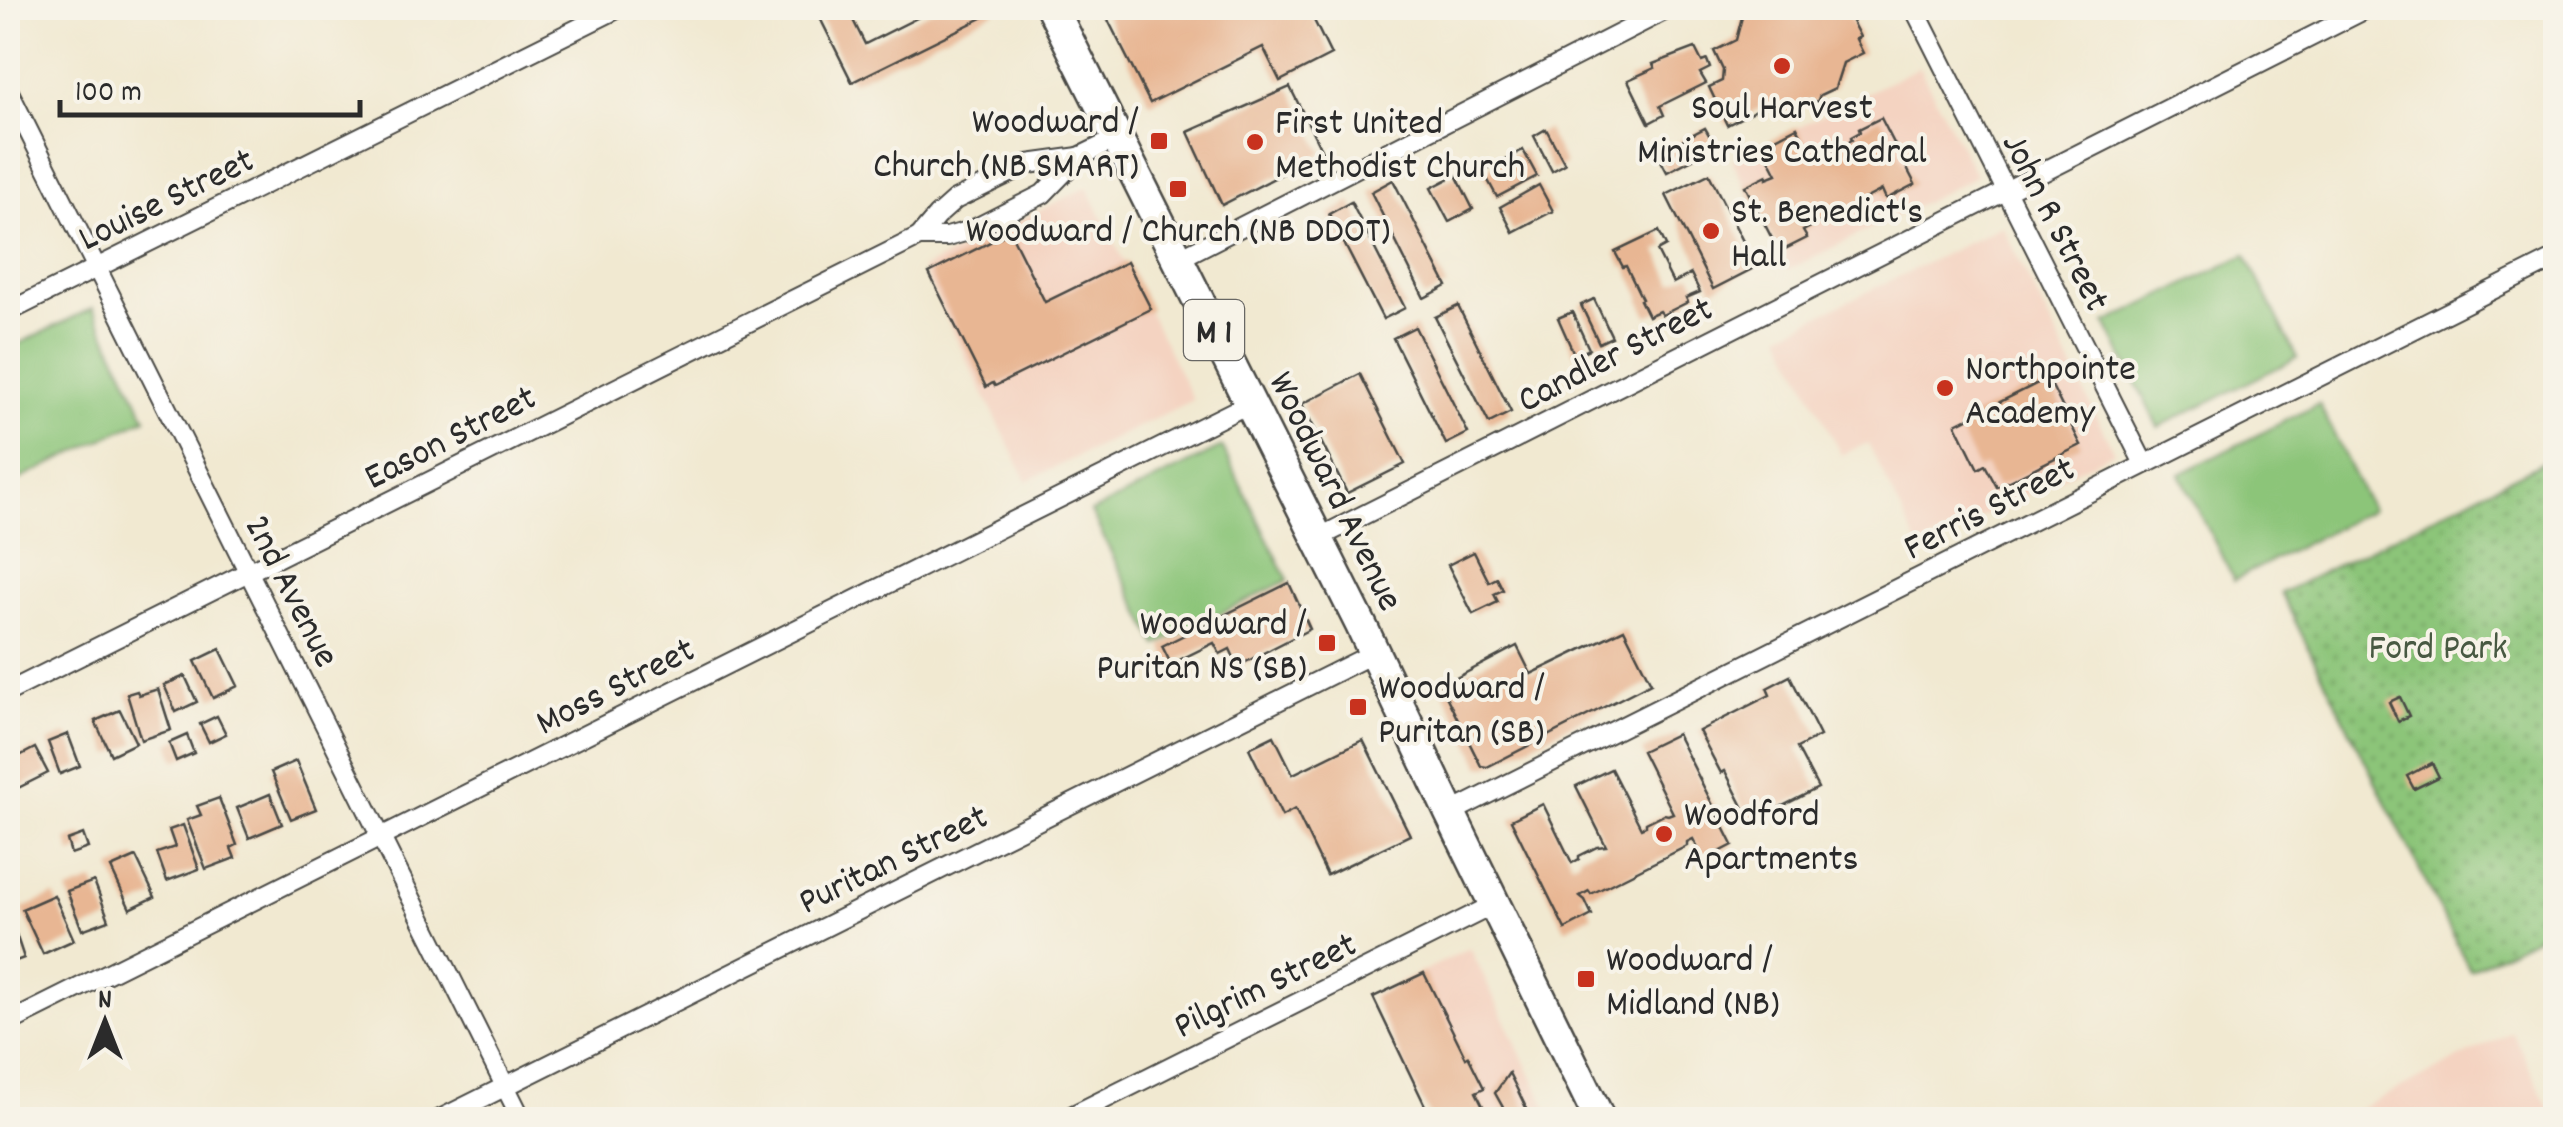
<svg xmlns="http://www.w3.org/2000/svg" width="2563" height="1127" font-family="Dekko,sans-serif">
  <defs>
    <pattern id="park-dots" width="8" height="8" patternUnits="userSpaceOnUse" patternTransform="scale(2.5)"><rect width="8" height="8" fill="#8cc579"/><path d="M2 2h.1M6 6h.1" fill="none" stroke="#73a063" stroke-width="1.8" stroke-linecap="round"/></pattern>
  </defs>
  <rect width="100%" height="100%" fill="#f7f3e8"/>
  <filter id="ink" filterUnits="userSpaceOnUse"><feTurbulence type="fractalNoise" baseFrequency=".01" numOctaves="2"/><feDisplacementMap in="SourceGraphic" scale="20" xChannelSelector="R" yChannelSelector="G"/><feConvolveMatrix kernelMatrix="1 2 1 2 8 2 1 2 1" color-interpolation-filters="sRGB"/></filter>
  <filter id="wash" filterUnits="userSpaceOnUse"><feTurbulence type="fractalNoise" baseFrequency=".0048" numOctaves="4" result="noise"/><feDisplacementMap in="SourceGraphic" scale="40" xChannelSelector="R" yChannelSelector="G"/><feGaussianBlur stdDeviation="2.25" result="paint"/><feColorMatrix in="noise" values="0 0 0 0 0 0 0 0 0 0 0 0 0 0 0 0 0 1.4 0 .05"/><feComposite in="paint" operator="in"/></filter>
  <g filter="url(#wash)">
    <rect width="100%" height="100%" fill="#f1e9d1"/>
    <!-- built -->
    <g fill="#f4d3c1">
      <polygon points="1919,67 1976,176 1788,270 1732,160"/>
      <polygon points="1087,187 1193,400 1027,481 922,269"/>
      <polygon points="2002,226 2114,452 1919,547 1868,443 1841,455 1781,334"/>
      <polygon points="1470,948 1553,1119 1431,1119 1371,997"/>
      <polygon points="2512,1032 2555,1119 2339,1119"/>
    </g>
    <!-- grass -->
    <g fill="#8cc579" stroke="#5c7852" stroke-width="2.5">
      <polygon points="2246,255 2297,358 2158,427 2106,323"/>
      <polygon points="93,308 146,418 8,485 8,349"/>
      <polygon points="2319,404 2371,510 2234,580 2180,474"/>
      <polygon points="1222,447 1288,580 1157,645 1091,512"/>
    </g>
    <!-- park -->
    <polygon fill="url(#park-dots)" stroke="#5c7852" stroke-width="2.5" points="2555,456 2555,927 2470,970 2281,593"/>
    <g id="blocks">
      <!-- building -->
      <g fill="#e8b693">
        <polygon points="815,8 847,8 865,44 937,8 994,8 996,11 852,82"/>
        <polygon points="1102,8 1308,8 1331,55 1280,81 1263,47 1150,103"/>
        <polygon points="1763,8 1845,8 1860,37 1856,39 1863,53 1843,63 1835,88 1820,95 1817,102 1809,100 1784,114 1779,106 1773,108 1768,104 1727,125 1709,87 1722,81 1723,70 1714,51 1736,40 1742,17 1750,13 1751,15"/>
        <polygon points="1695,48 1702,62 1707,60 1710,68 1700,73 1706,83 1660,106 1664,115 1649,123 1628,80 1655,68 1653,64"/>
        <polygon points="1290,87 1323,153 1222,205 1188,132"/>
        <polygon points="1881,118 1915,184 1886,199 1882,190 1803,231 1807,238 1779,252 1745,186 1767,175 1767,178 1777,174 1762,145 1797,127 1814,160 1852,140 1851,137 1860,132 1859,129"/>
        <polygon points="1705,128 1716,147 1667,172 1657,153"/>
        <polygon points="1546,129 1565,164 1552,171 1534,136"/>
        <polygon points="1523,150 1537,176 1497,197 1483,171"/>
        <polygon points="1709,174 1756,267 1713,289 1666,195"/>
        <polygon points="1456,175 1473,209 1449,222 1431,188"/>
        <polygon points="1393,180 1447,286 1424,298 1371,192"/>
        <polygon points="1539,185 1553,211 1513,232 1500,207"/>
        <polygon points="1351,202 1405,308 1383,319 1329,214"/>
        <polygon points="1659,231 1666,246 1657,251 1673,283 1691,274 1700,292 1686,298 1688,302 1662,315 1659,311 1648,316 1640,300 1642,299 1626,266 1623,267 1615,252"/>
        <polygon points="1010,232 1045,302 1127,262 1151,309 995,386 993,383 986,387 929,273"/>
        <polygon points="1594,299 1612,337 1599,343 1581,305"/>
        <polygon points="1458,306 1511,412 1489,423 1435,317"/>
        <polygon points="1572,312 1589,349 1575,356 1558,318"/>
        <polygon points="1415,327 1468,433 1446,444 1393,338"/>
        <polygon points="1360,374 1405,464 1347,493 1302,404"/>
        <polygon points="2048,378 2081,445 1997,487 1985,465 1978,469 1956,424"/>
        <polygon points="1474,552 1489,582 1497,578 1503,590 1494,594 1498,602 1473,614 1448,565"/>
        <polygon points="1289,583 1310,629 1238,666 1230,649 1220,654 1214,643 1171,664 1162,646"/>
        <polygon points="1624,629 1651,683 1487,767 1481,766 1441,686 1517,646 1531,674"/>
        <polygon points="220,649 238,686 213,698 195,661"/>
        <polygon points="185,676 197,702 176,712 164,685"/>
        <polygon points="1790,676 1820,736 1797,748 1818,788 1751,822 1725,771 1721,773 1699,731 1770,695 1767,688"/>
        <polygon points="158,689 171,730 141,740 127,694 137,691 139,695"/>
        <polygon points="2400,697 2409,716 2398,721 2389,702"/>
        <polygon points="120,710 136,743 111,755 95,721"/>
        <polygon points="217,716 226,734 209,742 200,724"/>
        <polygon points="68,734 80,766 60,774 48,742"/>
        <polygon points="1677,734 1733,845 1704,860 1693,839 1687,842 1687,846 1591,894 1589,891 1580,896 1585,900 1592,915 1565,929 1511,820 1543,804 1572,863 1579,859 1579,856 1597,847 1606,846 1576,786 1611,769 1641,828 1646,826 1646,823 1664,814 1668,815 1673,813 1642,751"/>
        <polygon points="187,735 194,753 176,761 169,743"/>
        <polygon points="1274,736 1293,774 1363,740 1410,835 1327,875 1295,809 1282,816 1249,748"/>
        <polygon points="35,748 48,773 18,788 8,762"/>
        <polygon points="296,761 316,809 291,819 271,772"/>
        <polygon points="2432,763 2439,777 2414,789 2407,776"/>
        <polygon points="270,794 282,824 249,838 237,808"/>
        <polygon points="219,798 237,845 231,848 235,858 206,869 187,820 201,815 197,806"/>
        <polygon points="183,825 199,869 167,881 157,853 175,847 169,830"/>
        <polygon points="83,834 88,848 71,854 67,840"/>
        <polygon points="136,857 155,897 130,909 111,868"/>
        <polygon points="94,881 109,920 82,930 67,891"/>
        <polygon points="54,895 74,940 43,954 22,909"/>
        <polygon points="13,925 24,958 8,964 8,927"/>
        <polygon points="1424,973 1466,1058 1468,1056 1484,1088 1476,1092 1490,1120 1432,1120 1373,997"/>
        <polygon points="1509,1073 1517,1089 1532,1120 1510,1120 1495,1093"/>
      </g>
    </g>
  </g>
  <g filter="url(#ink)">
    <use href="#blocks" fill-opacity="0" stroke="#494844" stroke-width="2.5"/>
    <g fill="none" stroke-linecap="round" stroke-linejoin="round">
      <!-- street casing -->
      <g stroke="#494844" stroke-width="22">
        <g id="street">
          <polyline points="1914,8 2144,464"/>
          <polyline points="8,90 522,1120"/>
          <polyline points="919,237 937,216 955,200 1028,164 1079,157"/>
          <polyline points="1178,259 1670,8"/>
          <polyline points="8,312 619,8"/>
          <polyline points="1318,538 2368,8"/>
          <polyline points="8,692 903,245 919,237 947,237 972,230 1043,194 1079,157 1118,138"/>
          <polyline points="1450,813 2556,258"/>
          <polyline points="8,1023 1250,403"/>
          <polyline points="438,1120 1374,653"/>
          <polyline points="1063,1120 1495,904"/>
        </g>
      </g>
      <!-- primary casing -->
      <g stroke="#494844" stroke-width="35">
        <polyline id="primary" points="1052,8 1361,625 1450,813 1600,1120"/>
      </g>
      <!-- street -->
      <use href="#street" stroke="#fff" stroke-width="18"/>
      <!-- primary -->
      <use href="#primary" stroke="#fff" stroke-width="30"/>
    </g>
  </g>
  <!-- markers -->
  <g fill="#c8321e" stroke="#f7f3e8" stroke-width="4">
    <circle cx="1782" cy="66" r="10"/>
    <rect x="1149" y="131" width="20" height="20" rx="5"/>
    <circle cx="1255" cy="142" r="10"/>
    <rect x="1168" y="179" width="20" height="20" rx="5"/>
    <circle cx="1711" cy="231" r="10"/>
    <circle cx="1945" cy="388" r="10"/>
    <rect x="1317" y="633" width="20" height="20" rx="5"/>
    <rect x="1348" y="697" width="20" height="20" rx="5"/>
    <circle cx="1664" cy="834" r="10"/>
    <rect x="1576" y="969" width="20" height="20" rx="5"/>
  </g>
  <g text-anchor="middle" stroke-width="8" stroke-linejoin="round" paint-order="stroke">
    <!-- shield labels -->
    <rect fill="#f7f3e8" stroke="#686764" stroke-width="2.5" x="1184" y="300" width="60" height="60" rx="8"/>
    <g font-size="35" font-weight="bold" fill="#2b2b2b">
      <text x="1214" y="342">M 1</text>
    </g>
    <!-- poi labels -->
    <g font-size="38" fill="#2b2b2b" stroke="#f7f3e8" text-anchor="start">
      <text x="1782" y="118" text-anchor="middle">Soul Harvest<tspan x="1782" dy="44">Ministries Cathedral</tspan></text>
      <text x="1139" y="132" text-anchor="end">Woodward /<tspan x="1139" dy="44">Church (NB SMART)</tspan></text>
      <text x="1275" y="133">First United<tspan x="1275" dy="44">Methodist Church</tspan></text>
      <text x="1731" y="222">St. Benedict's<tspan x="1731" dy="44">Hall</tspan></text>
      <text x="1178" y="241" text-anchor="middle">Woodward / Church (NB DDOT)</text>
      <text x="1965" y="379">Northpointe<tspan x="1965" dy="44">Academy</tspan></text>
      <text x="1307" y="634" text-anchor="end">Woodward /<tspan x="1307" dy="44">Puritan NS (SB)</tspan></text>
      <text x="1378" y="698">Woodward /<tspan x="1378" dy="44">Puritan (SB)</tspan></text>
      <text x="1684" y="825">Woodford<tspan x="1684" dy="44">Apartments</tspan></text>
      <text x="1606" y="970">Woodward /<tspan x="1606" dy="44">Midland (NB)</tspan></text>
    </g>
    <!-- street labels -->
    <g font-size="38" fill="#2b2b2b" stroke="#f7f3e8">
      <text transform="translate(165 197) rotate(-26)" y="13">Louise Street</text>
      <text transform="translate(2058 221) rotate(63)" y="13">John R Street</text>
      <text transform="translate(1614 352) rotate(-27)" y="13">Candler Street</text>
      <text transform="translate(449 435) rotate(-27)" y="13">Eason Street</text>
      <text transform="translate(1338 490) rotate(64)" y="13">Woodward Avenue</text>
      <text transform="translate(1988 506) rotate(-27)" y="13">Ferris Street</text>
      <text transform="translate(294 590) rotate(63)" y="13">2nd Avenue</text>
      <text transform="translate(614 684) rotate(-27)" y="13">Moss Street</text>
      <text transform="translate(892 857) rotate(-26)" y="13">Puritan Street</text>
      <text transform="translate(1264 983) rotate(-26)" y="13">Pilgrim Street</text>
    </g>
    <!-- park labels -->
    <g font-size="38" fill="#485942" stroke="#f7f3e8">
      <text x="2438" y="658">Ford Park</text>
    </g>
  </g>
  <!-- margin -->
  <rect width="2563" height="1127" fill="none" stroke="#f7f3e8" stroke-width="40"/>
  <!-- north arrow -->
  <g transform="translate(105 1022)" stroke="#f7f3e8" stroke-width="8" paint-order="stroke">
  <path d="M0-8L18 38L0 25L-18 38Z" fill="#2b2b2b"/>
  <text y="-15" font-size="28" font-weight="bold" text-anchor="middle" fill="#2b2b2b">N</text>
  </g>
  <!-- scale -->
  <path d="M60 100v15h300v-15" fill="none" stroke="#2b2b2b" stroke-width="5"/>
  <text x="75" y="100" font-size="30" fill="#2b2b2b" stroke="#f7f3e8" stroke-width="8" paint-order="stroke">100 m</text>
</svg>
